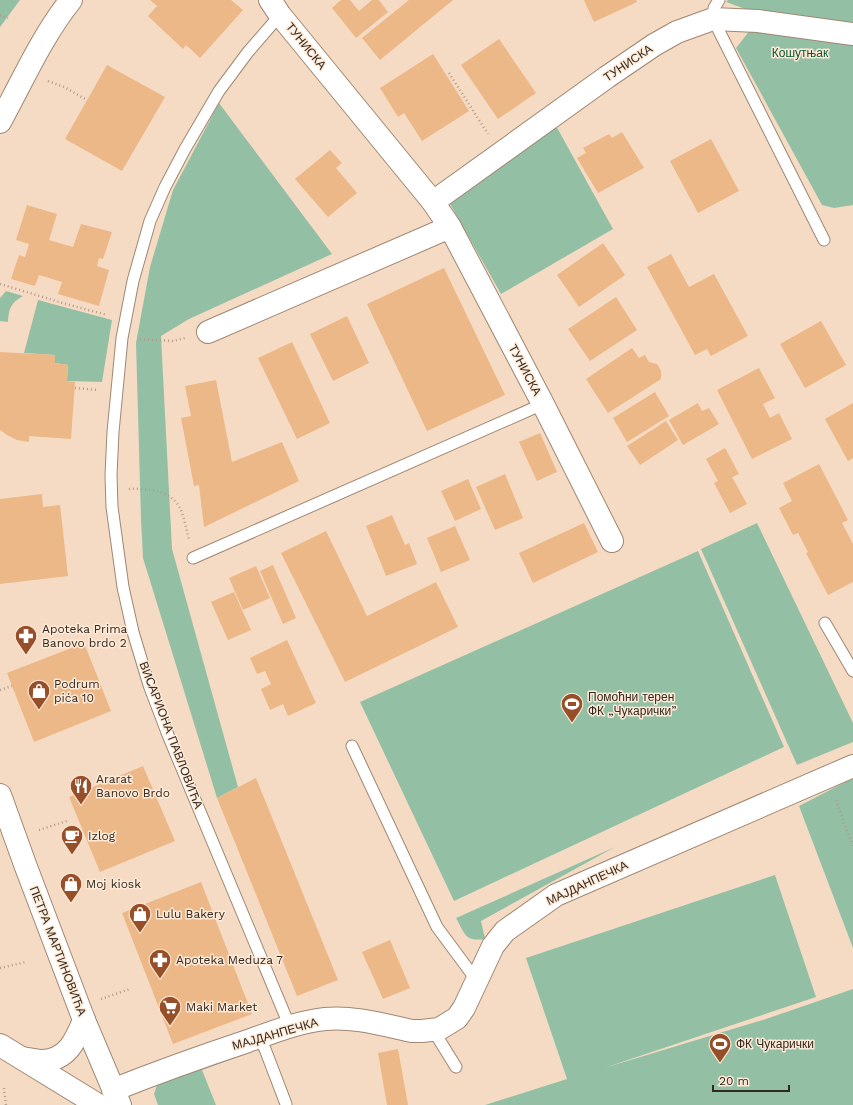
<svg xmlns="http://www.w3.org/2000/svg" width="853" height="1105" font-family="'Work Sans',sans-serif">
  <rect width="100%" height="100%" fill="#f6dbc4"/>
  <!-- green -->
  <g fill="#93c0a4">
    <polygon points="0,0 20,0 0,27"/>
    <polygon points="728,0 853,0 853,205 834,208 822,205 736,48 762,15 726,2"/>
    <polygon points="219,103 332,254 189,319 161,336 172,549 238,787 217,798 143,558 141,519 136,343 150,267 173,190"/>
    <polygon points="555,124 613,229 501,294 449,202"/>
    <path d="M6,291L23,296C11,303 9,308 8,322L0,321V298Z"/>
    <polygon points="38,300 112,320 102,382 67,381 68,365 55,363 55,355 24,353"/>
    <polygon points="757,523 853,723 853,742 797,765 701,549"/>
    <polygon points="698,551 784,747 454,901 360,702"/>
    <polygon points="853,778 853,948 799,806"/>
    <path d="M615,847L481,921L485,939C465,942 465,934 456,918Z"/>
    <polygon points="775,875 816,997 604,1068 766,1019 853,989 853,1105 485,1105 567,1079 526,958"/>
    <polygon points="243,1049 246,1054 202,1070 216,1105 158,1105 154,1094 160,1076"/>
  </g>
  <!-- building -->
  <g fill="#ecb887">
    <polygon points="150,0 231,0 243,10 200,58 186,45 183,49 148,16 157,6"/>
    <polygon points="341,0 350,0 359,11 372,0 379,0 388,12 356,38 332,8"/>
    <polygon points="409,0 453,0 380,60 362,38"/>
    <polygon points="584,0 636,0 637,2 594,22"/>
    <polygon points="499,39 536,93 498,119 461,65"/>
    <polygon points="433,54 469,111 422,141 404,113 398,117 380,88"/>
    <polygon points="107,65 165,97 122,171 65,139"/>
    <polygon points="622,132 644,168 598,193 577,158 586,153 583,148 609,134 612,138"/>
    <polygon points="711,139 739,191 698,213 670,161"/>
    <polygon points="330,150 342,163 336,168 357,193 328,217 295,179"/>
    <polygon points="27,205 57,214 49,240 73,247 81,224 112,232 103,259 99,258 97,266 109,270 99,306 58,294 62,282 39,275 35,286 11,279 19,255 25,257 29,244 16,240"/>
    <polygon points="603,243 625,275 579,307 557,275"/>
    <polygon points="671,254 689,287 714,274 748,336 711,356 707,349 695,355 647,267"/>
    <polygon points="444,268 505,395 427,431 367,304"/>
    <polygon points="616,297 637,330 590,361 568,329"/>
    <polygon points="347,316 369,363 333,381 310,334"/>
    <polygon points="821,321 846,365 805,388 780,344"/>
    <polygon points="292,342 330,423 297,439 258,358"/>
    <polygon points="632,348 639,358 645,355 649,362 657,364 659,367 661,371 661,379 608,413 586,379"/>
    <polygon points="0,352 55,355 55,363 68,365 67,381 75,382 71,439 29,436 29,442 17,440 7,435 0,430"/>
    <polygon points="759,368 775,398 763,404 770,418 779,413 792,439 752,459 717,390"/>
    <polygon points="216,380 232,462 282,442 299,481 204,527 199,485 194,486 181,418 191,416 185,386"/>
    <polygon points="655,392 669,416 627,442 613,418"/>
    <polygon points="698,403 702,411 709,408 719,424 683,445 669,420"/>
    <polygon points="853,403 853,458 848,461 825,419"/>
    <polygon points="666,421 678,440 640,465 627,446"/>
    <polygon points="540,433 557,472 537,481 519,442"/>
    <polygon points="725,448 739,474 732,477 747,504 730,513 714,483 718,481 706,459"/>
    <polygon points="819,464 848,520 842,523 853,544 853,582 828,595 806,553 808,552 798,533 793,535 779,508 792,501 783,483"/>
    <polygon points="505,474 523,518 495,530 476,487"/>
    <polygon points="468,479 481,509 455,521 441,491"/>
    <polygon points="42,494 43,507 60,505 68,576 0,584 0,499"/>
    <polygon points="392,515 405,545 409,543 417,564 386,576 366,526"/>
    <polygon points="584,523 598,552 533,583 519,553"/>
    <polygon points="455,526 470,560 441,572 427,538"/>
    <polygon points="326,531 367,616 436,582 458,627 345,682 281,553"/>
    <polygon points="273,565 296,618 283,624 260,571"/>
    <polygon points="256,566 270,598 243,610 229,578"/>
    <polygon points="234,592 251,630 228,640 211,602"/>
    <polygon points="287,640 316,703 288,716 283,704 270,710 261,689 271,684 265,671 257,674 250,658"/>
    <polygon points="84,643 111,711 34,742 7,673"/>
    <polygon points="143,766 175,841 100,872 69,797"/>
    <polygon points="256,778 338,980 297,996 217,798"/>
    <polygon points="201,882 252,1014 173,1044 122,913"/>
    <polygon points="390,940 410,988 383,999 362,952"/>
    <polygon points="398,1049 408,1105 387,1105 378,1053"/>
  </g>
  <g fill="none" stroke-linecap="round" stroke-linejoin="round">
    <!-- lane casing -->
    <g stroke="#9f8772" stroke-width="13">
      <g id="lane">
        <polyline points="719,0 714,8 713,19 824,240"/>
        <polyline points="280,15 248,52 219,91 185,149 165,187 150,221 133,281 122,338 113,432 111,475 112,507 123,587 133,632 149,685 168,735 290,1027"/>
        <polyline points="193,558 543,404"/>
        <polyline points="825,623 853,671"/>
        <polyline points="352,746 437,927 477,981"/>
        <polyline points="430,1030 438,1038 456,1067"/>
        <polyline points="259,1037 265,1049 286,1104"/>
      </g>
    </g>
    <!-- street casing -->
    <g stroke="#9f8772" stroke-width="24">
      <g id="street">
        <polyline points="270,0 280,15 433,202 450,227 543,404 612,541"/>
        <polyline points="433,202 607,77 654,45 677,32 713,19 758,21 853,34"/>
        <polyline points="208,332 450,227"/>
        <polyline points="0,1045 98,1105"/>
        <path d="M22,1058C28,1059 35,1060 41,1061C67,1061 76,1040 84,1020"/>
        <path d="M113,1090C158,1072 203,1056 248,1041C273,1032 298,1022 325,1019C353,1016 384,1025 412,1031H422L439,1029L457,1018L464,1008L493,946L505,931L556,895L853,766"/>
      </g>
    </g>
    <!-- secondary casing -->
    <g stroke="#9f8772" stroke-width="24">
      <g id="secondary">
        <path d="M0,122C22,82 42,36 71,0"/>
        <polyline points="0,795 26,867 84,1020 120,1105"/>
      </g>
    </g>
    <!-- path -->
    <g stroke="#b09b89" stroke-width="2.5" stroke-dasharray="1 3" stroke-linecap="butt">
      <polyline points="0,15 8,18"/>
      <polyline points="449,73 488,134"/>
      <polyline points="48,81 64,87 87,100"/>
      <polyline points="0,284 66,304 107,315"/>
      <polyline points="140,339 173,341 185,338"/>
      <polyline points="75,388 98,390"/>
      <path d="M129,489C149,488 175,491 182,513C185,522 187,531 189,540"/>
      <polyline points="0,690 12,686"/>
      <polyline points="836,800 853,847"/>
      <polyline points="39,830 67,821"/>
      <polyline points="0,968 26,962"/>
      <polyline points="101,999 130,989"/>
      <polyline points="4,1088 6,1105"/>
    </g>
    <!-- lane -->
    <use href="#lane" stroke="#fff" stroke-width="11"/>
    <!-- street -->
    <use href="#street" stroke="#fff" stroke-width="22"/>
    <!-- secondary -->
    <use href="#secondary" stroke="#fff" stroke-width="22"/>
  </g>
  <!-- icons -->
  <defs>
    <g id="pharmacy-pin" transform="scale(1.15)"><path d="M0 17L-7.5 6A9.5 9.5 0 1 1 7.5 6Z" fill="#964f28" stroke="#ffead7"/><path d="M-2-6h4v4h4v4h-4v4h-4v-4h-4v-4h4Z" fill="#fff"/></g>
    <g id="shop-pin" transform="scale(1.15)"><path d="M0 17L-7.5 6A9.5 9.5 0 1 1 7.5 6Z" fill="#964f28" stroke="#ffead7"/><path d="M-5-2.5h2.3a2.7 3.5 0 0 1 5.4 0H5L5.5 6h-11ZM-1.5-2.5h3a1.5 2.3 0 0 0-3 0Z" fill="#fff"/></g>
    <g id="stadium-pin" transform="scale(1.15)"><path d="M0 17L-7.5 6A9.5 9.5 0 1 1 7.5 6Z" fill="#964f28" stroke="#ffead7"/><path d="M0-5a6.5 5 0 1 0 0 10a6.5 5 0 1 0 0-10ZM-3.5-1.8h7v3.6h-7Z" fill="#fff"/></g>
    <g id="restaurant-pin" transform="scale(1.15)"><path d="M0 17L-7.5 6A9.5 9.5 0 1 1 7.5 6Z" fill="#964f28" stroke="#ffead7"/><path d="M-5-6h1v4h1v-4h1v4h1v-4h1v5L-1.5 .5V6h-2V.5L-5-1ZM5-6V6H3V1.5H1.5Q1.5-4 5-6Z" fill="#fff"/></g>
    <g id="cafe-pin" transform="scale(1.15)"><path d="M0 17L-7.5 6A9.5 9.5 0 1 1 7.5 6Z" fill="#964f28" stroke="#ffead7"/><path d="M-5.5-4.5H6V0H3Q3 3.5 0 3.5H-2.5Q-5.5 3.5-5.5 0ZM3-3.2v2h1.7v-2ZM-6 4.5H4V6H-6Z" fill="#fff"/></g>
    <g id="supermarket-pin" transform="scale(1.15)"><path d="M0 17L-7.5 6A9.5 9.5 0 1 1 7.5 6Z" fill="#964f28" stroke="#ffead7"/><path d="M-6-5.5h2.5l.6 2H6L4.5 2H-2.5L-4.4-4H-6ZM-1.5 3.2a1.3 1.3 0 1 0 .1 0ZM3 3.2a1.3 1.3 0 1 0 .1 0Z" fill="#fff"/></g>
  </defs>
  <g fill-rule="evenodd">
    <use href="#pharmacy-pin" x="26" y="636"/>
    <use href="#shop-pin" x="39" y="691"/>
    <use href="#stadium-pin" x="572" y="704"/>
    <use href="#restaurant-pin" x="81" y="786"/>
    <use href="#cafe-pin" x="72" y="836"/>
    <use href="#shop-pin" x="71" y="884"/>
    <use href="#shop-pin" x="140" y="914"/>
    <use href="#pharmacy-pin" x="160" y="960"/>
    <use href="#supermarket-pin" x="170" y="1007"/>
    <use href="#stadium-pin" x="720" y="1044"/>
  </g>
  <g text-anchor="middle" stroke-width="3" stroke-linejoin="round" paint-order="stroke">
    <!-- street labels -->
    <g font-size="12" fill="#31281f" stroke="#ffead7">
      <text transform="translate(306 46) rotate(51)" y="4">ТУНИСКА</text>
      <text transform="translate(628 63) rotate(-34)" y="4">ТУНИСКА</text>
      <text transform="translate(525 370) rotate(62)" y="4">ТУНИСКА</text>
      <text transform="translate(171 735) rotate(69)" y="4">ВИСАРИОНА ПАВЛОВИЋА</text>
      <text transform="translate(587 883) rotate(-25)" y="4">МАЈДАНПЕЧКА</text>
      <text transform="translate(58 951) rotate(69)" y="4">ПЕТРА МАРТИНОВИЋА</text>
      <text transform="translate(275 1034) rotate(-16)" y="4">МАЈДАНПЕЧКА</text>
    </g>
    <!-- park labels -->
    <g font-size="12" fill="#055935" stroke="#ffead7">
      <text x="800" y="57">Кошутњак</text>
    </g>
    <!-- poi labels -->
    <g font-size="12" fill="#31281f" stroke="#ffead7" text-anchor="start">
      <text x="42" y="633">Apoteka Prima<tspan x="42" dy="14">Banovo brdo 2</tspan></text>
      <text x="54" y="688">Podrum<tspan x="54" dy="14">pića 10</tspan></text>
      <text x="588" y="701">Помоћни терен<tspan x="588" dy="14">ФК „Чукарички”</tspan></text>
      <text x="96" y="783">Ararat<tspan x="96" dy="14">Banovo Brdo</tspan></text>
      <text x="88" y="840">Izlog</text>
      <text x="86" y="888">Moj kiosk</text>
      <text x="156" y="918">Lulu Bakery</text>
      <text x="176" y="964">Apoteka Meduza 7</text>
      <text x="186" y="1011">Maki Market</text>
      <text x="736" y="1048">ФК Чукарички</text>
    </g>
  </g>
  <!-- scale -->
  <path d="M713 1085v6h76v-6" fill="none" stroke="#31281f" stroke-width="2"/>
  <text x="719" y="1085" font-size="12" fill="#31281f" stroke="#ffead7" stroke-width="3" paint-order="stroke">20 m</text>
</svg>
